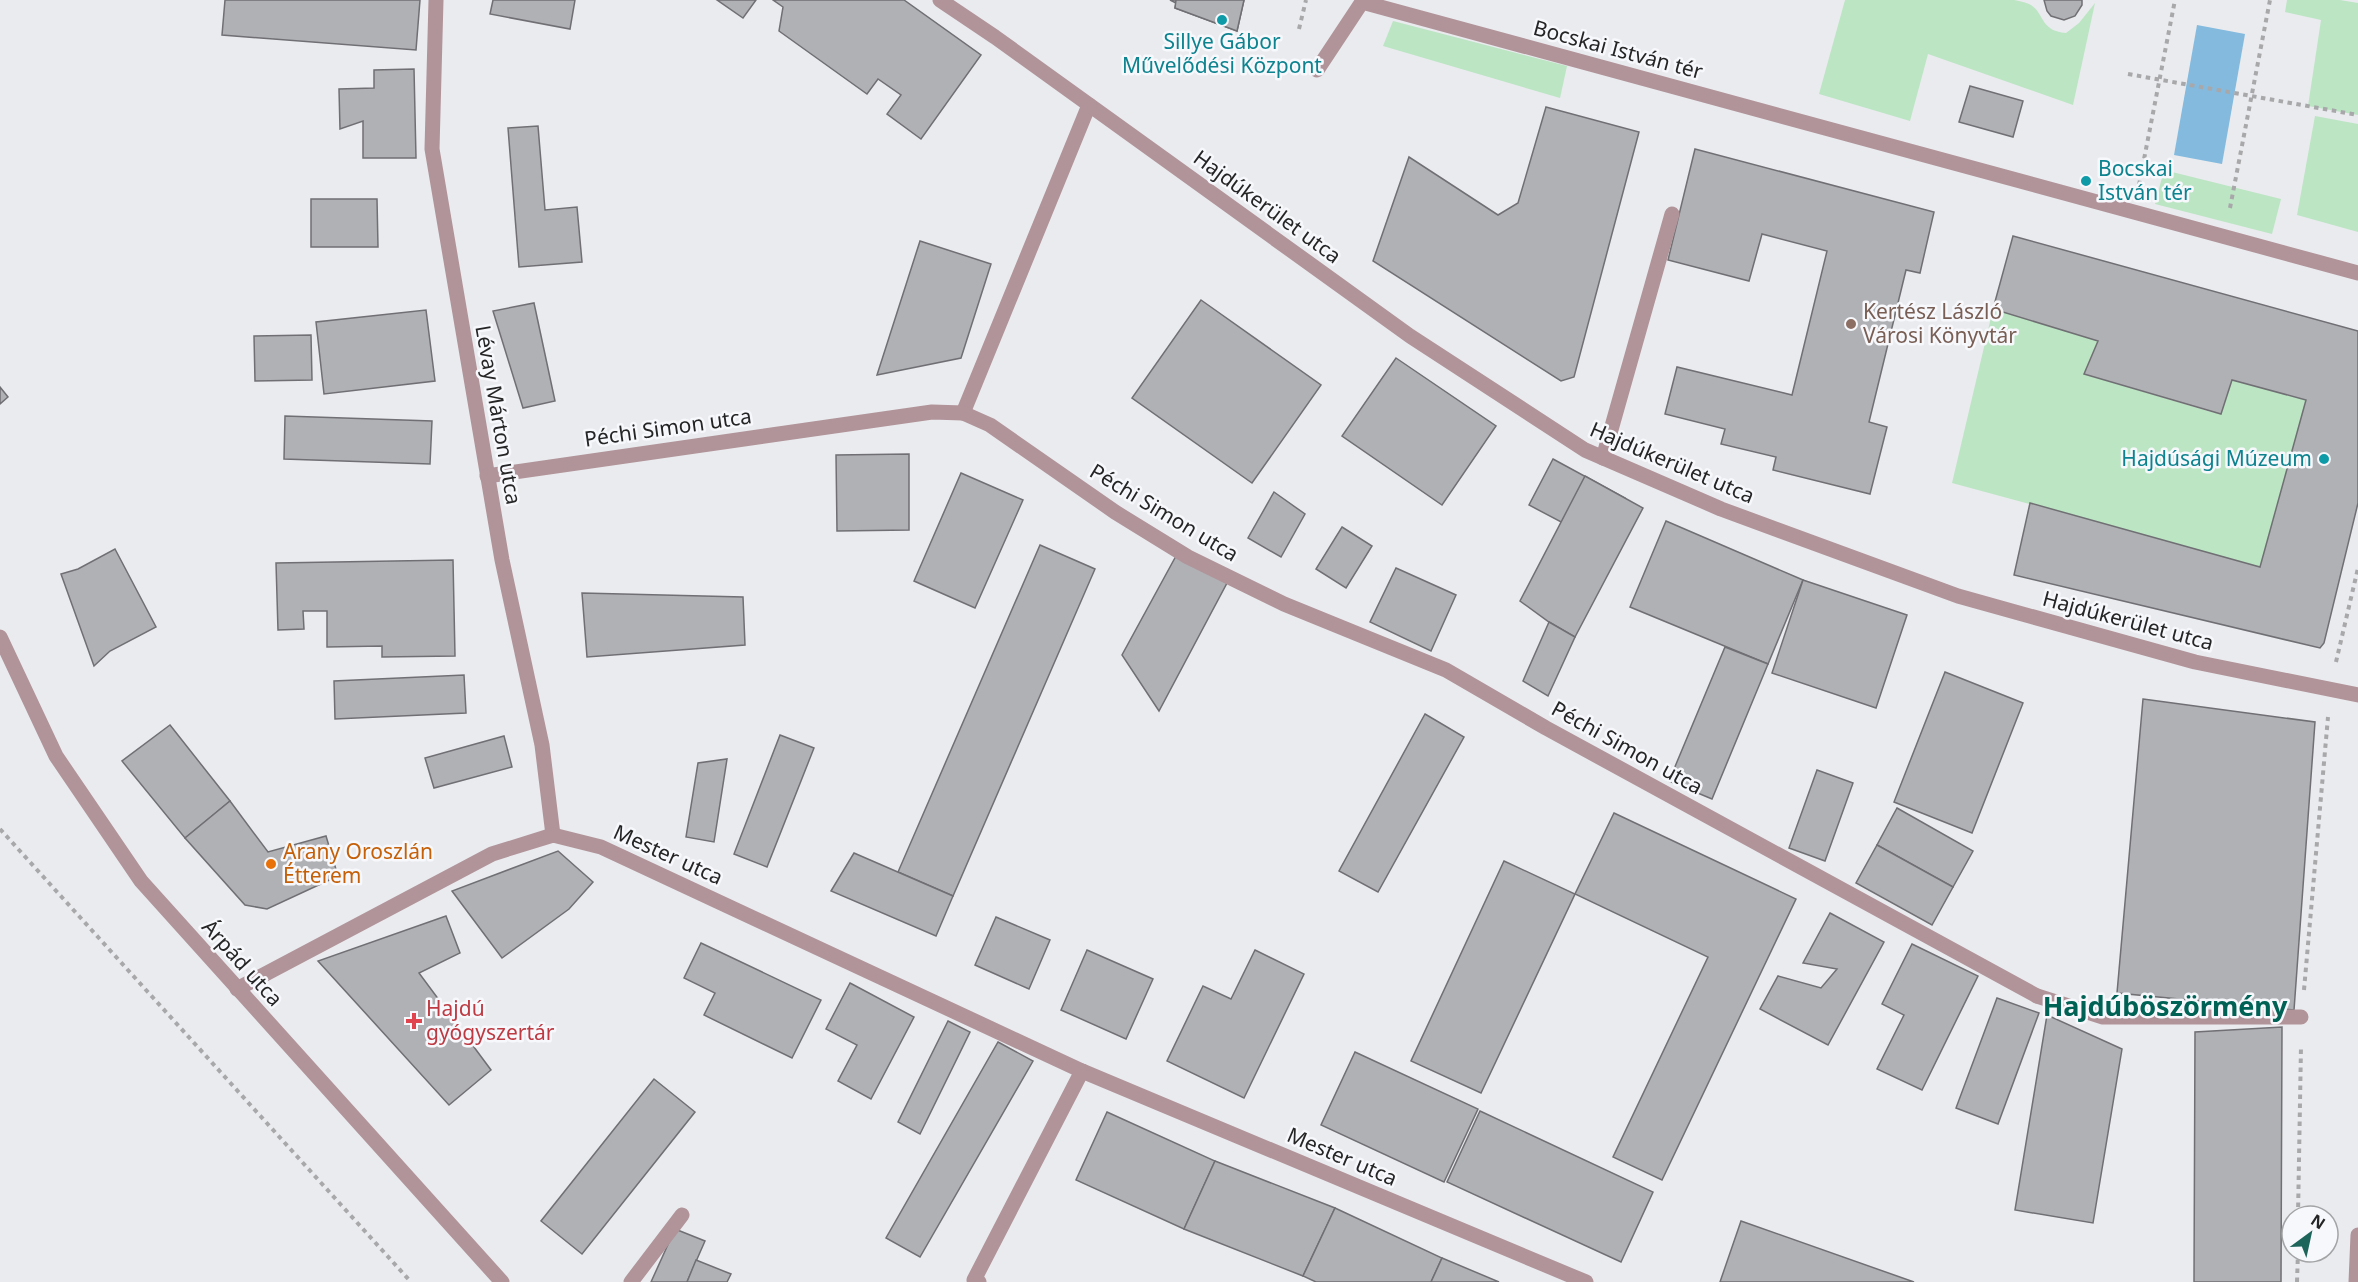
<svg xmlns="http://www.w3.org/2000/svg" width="2358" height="1282" font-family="'Noto Sans',sans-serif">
  <rect width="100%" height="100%" fill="#eaebee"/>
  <!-- green -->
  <g fill="#bce5c4">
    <path d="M1845,0H2014C2019,1 2025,2 2029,4C2045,12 2039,31 2066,33L2079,23L2095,3L2073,105L1928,54L1910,121L1819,94Z"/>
    <polygon points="2287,0 2340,0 2358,3 2358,115 2308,106 2321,20 2285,12"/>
    <polygon points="1393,21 1567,66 1560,98 1383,46"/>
    <polygon points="2315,116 2358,124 2358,232 2297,215"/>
    <polygon points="2164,170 2281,199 2272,234 2155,204"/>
    <polygon points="1993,309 2098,341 2084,374 2211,412 2221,414 2232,380 2306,400 2260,567 1952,483"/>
  </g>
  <!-- water -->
  <polygon fill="#83bade" points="2197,25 2245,34 2222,164 2174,155"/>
  <!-- building -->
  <g fill="#b0b1b4" stroke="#707074" stroke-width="1.5">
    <polygon points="225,0 420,0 416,50 222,35"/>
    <polygon points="493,0 575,0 570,29 490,14"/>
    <polygon points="717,0 756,0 743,18"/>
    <polygon points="773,0 904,0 981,55 921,139 887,114 901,95 878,79 867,94 779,31 783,7"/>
    <polygon points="1170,0 1244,0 1237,31 1175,8 1176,3"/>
    <polygon points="1176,0 1244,0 1237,31 1175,8"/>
    <polygon points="2044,0 2082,0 2082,5 2075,16 2064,20 2051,16 2047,11"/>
    <polygon points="414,69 416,158 363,158 363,121 340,129 339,89 374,88 374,70"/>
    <polygon points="1970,86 2023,101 2013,137 1959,122"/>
    <polygon points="1546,107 1639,132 1574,377 1561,381 1373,261 1409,157 1498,215 1518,203"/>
    <polygon points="538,126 545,210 577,207 582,262 519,267 508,128"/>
    <polygon points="1695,149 1934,212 1920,273 1906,270 1869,422 1887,427 1870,494 1773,470 1776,457 1721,444 1725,429 1665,414 1677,367 1792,395 1827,251 1762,234 1749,281 1668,260"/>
    <polygon points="311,199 377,199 378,247 311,247"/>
    <polygon points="2013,236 2358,331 2358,503 2324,643 2320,648 2014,575 2030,503 2260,567 2306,400 2232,380 2221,414 2084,374 2098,341 1993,309"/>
    <polygon points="920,241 991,264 961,358 877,375"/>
    <polygon points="1201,300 1321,385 1252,483 1132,398"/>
    <polygon points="534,303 555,401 523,408 493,311"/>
    <polygon points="426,310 435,381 324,394 316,322"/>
    <polygon points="311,335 312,380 255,381 254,336"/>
    <polygon points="1396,358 1496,426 1442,505 1342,436"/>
    <polygon points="0,387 8,397 0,404"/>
    <polygon points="285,416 432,421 430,464 284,459"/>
    <polygon points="909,454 909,530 837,531 836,455"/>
    <polygon points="1553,459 1625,498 1601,543 1529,505"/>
    <polygon points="961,473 1023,500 975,608 914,581"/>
    <polygon points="1585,476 1643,508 1575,637 1549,622 1520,601"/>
    <polygon points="1274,492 1305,514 1281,557 1248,538"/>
    <polygon points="1666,521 1803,580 1768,664 1630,607"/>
    <polygon points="1342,527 1372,546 1346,588 1316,569"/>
    <polygon points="1040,545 1095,569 953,896 898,872"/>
    <polygon points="115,549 156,627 110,651 94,666 61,574 78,569"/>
    <polygon points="1176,556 1227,583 1159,711 1122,655"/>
    <polygon points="453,560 455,656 382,657 382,646 327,647 327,611 303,611 304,629 278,630 276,563"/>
    <polygon points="1396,568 1456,595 1431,651 1370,622"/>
    <polygon points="1803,580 1907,615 1876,708 1772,673"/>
    <polygon points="582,593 743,597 745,645 587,657"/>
    <polygon points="1549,622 1575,637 1548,696 1523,681"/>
    <polygon points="1725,647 1768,664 1712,799 1669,781"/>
    <polygon points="1945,672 2023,703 1972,833 1894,802"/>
    <polygon points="464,675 466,713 335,719 334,681"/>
    <polygon points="2143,699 2315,722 2294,1010 2117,993"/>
    <polygon points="1425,714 1464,737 1378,892 1339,871"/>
    <polygon points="170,725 230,801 185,838 122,761"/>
    <polygon points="780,735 814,748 767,867 734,854"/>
    <polygon points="504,736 512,767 434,788 425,758"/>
    <polygon points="727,759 714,842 686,837 698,763"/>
    <polygon points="1817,770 1853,783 1825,861 1789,848"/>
    <polygon points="230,801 268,852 326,836 338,876 267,909 245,905 185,838"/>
    <polygon points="1897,808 1973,851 1953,887 1877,845"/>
    <polygon points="1614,813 1796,899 1662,1180 1613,1157 1708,957 1575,894"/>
    <polygon points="1877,845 1953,887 1932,925 1856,883"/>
    <polygon points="558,851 593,882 569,909 502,958 452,891"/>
    <polygon points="854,853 953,896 936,936 831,891"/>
    <polygon points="1504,861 1575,894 1481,1093 1411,1061"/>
    <polygon points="1830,913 1884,942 1828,1045 1760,1009 1778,976 1821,988 1837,969 1803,963"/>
    <polygon points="446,916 460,953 419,973 491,1070 449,1105 318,961"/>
    <polygon points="996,917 1050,940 1029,989 975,965"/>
    <polygon points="701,943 821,1000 792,1058 704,1015 715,993 684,978"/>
    <polygon points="1912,944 1978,976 1922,1090 1877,1069 1904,1015 1882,1004"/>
    <polygon points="1087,950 1153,979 1126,1039 1061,1010"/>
    <polygon points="1255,950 1304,974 1244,1098 1167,1061 1203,986 1231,999"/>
    <polygon points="850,983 914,1017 871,1099 838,1081 857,1045 826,1029"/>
    <polygon points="1997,998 2039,1013 1998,1124 1956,1108"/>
    <polygon points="2047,1015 2122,1049 2093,1223 2015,1210"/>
    <polygon points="948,1021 970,1032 920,1134 898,1122"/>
    <polygon points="2282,1027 2281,1282 2194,1282 2195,1032"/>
    <polygon points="998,1042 1033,1061 920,1257 886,1238"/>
    <polygon points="1355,1052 1478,1109 1444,1182 1321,1125"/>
    <polygon points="654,1079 695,1112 582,1254 541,1221"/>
    <polygon points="1480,1111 1653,1192 1621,1262 1447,1182"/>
    <polygon points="1107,1112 1215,1161 1184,1229 1076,1180"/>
    <polygon points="1215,1161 1335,1208 1303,1276 1184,1229"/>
    <polygon points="1335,1208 1442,1258 1431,1282 1316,1282 1303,1276"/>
    <polygon points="1741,1221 1914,1282 1720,1282"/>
    <polygon points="675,1229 705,1241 687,1282 651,1282"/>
    <polygon points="1442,1258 1499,1282 1431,1282"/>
    <polygon points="696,1260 731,1274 727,1282 687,1282"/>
  </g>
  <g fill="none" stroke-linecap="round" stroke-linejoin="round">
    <!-- path -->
    <g stroke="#a8a8ab" stroke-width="4" stroke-dasharray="4.5 4.5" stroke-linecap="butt">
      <polyline points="1299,29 1306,0"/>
      <polyline points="2128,74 2358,115"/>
      <polyline points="2139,185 2175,0"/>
      <polyline points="2230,208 2270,0"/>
      <polyline points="2336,662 2358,568"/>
      <polyline points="0,829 411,1282"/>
      <polyline points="2304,990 2328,717"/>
      <polyline points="2298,1216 2301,1046"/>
      <polyline points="2297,1282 2298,1252"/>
    </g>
    <!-- pedestrian -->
    <polyline stroke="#b0949a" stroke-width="15" points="2037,996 2103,1017 2301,1017"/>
    <!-- minor -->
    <g stroke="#b0949a" stroke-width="15">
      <polyline points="436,0 432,149 502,560 542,745 553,835"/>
      <polyline points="940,0 995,37 1410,336 1585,450 1721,509 1958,596 2195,662 2358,695"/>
      <polyline points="1317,70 1362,2 2358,273"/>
      <polyline points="963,413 1089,105"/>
      <polyline points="1603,458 1672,214"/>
      <polyline points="487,476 932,412 963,413 990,425 1115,512 1188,557 1284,604 1446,670 1546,728 2037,996"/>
      <polyline points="237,989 492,854 553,835 601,847 1082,1071 1586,1282"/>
      <polyline points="631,1282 682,1215"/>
      <polyline points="979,1282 974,1280 1082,1071"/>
    </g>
    <!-- tertiary -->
    <g stroke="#b0949a" stroke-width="15">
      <polyline points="0,637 56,756 141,881 502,1282"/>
      <polyline points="2356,1282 2358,1235"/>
    </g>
  </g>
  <!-- markers -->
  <g fill="#0f9aa8" stroke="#f7f8fc" stroke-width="2">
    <circle cx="1222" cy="20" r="6"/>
    <circle cx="2086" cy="181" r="6"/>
    <circle cx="2324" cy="459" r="6"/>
  </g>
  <circle fill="#8d6e63" stroke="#f7f8fc" stroke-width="2" cx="1851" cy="324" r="6"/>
  <circle fill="#e8710a" stroke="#f7f8fc" stroke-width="2" cx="271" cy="864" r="6"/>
  <path fill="#e0444e" stroke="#f7f8fc" stroke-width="2" d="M411 1012h6v6h6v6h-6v6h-6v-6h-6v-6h6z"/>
  <g text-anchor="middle" stroke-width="5" stroke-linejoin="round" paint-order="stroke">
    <!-- culture labels -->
    <g font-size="21" fill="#0d838f" stroke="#f7f8fc">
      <text x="1222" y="49">Sillye Gábor<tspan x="1222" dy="24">Művelődési Központ</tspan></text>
      <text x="2098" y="176" text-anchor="start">Bocskai<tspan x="2098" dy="24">István tér</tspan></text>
      <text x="2312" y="466" text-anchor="end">Hajdúsági Múzeum</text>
    </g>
    <!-- street labels -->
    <g font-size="21" fill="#252526" stroke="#f7f8fc">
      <text transform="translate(1618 50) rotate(15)" y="7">Bocskai István tér</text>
      <text transform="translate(1267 207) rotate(36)" y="7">Hajdúkerület utca</text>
      <text transform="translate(498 415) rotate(80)" y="7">Lévay Márton utca</text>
      <text transform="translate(668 428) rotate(-8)" y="7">Péchi Simon utca</text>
      <text transform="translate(1672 463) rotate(23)" y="7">Hajdúkerület utca</text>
      <text transform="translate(1164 513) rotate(31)" y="7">Péchi Simon utca</text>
      <text transform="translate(2128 621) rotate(15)" y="7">Hajdúkerület utca</text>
      <text transform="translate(1627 748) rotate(29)" y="7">Péchi Simon utca</text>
      <text transform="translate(668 855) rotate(24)" y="7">Mester utca</text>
      <text transform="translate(242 963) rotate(48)" y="7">Árpád utca</text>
      <text transform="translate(1342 1157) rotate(23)" y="7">Mester utca</text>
    </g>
    <!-- education labels -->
    <g font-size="21" fill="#785e54" stroke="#f7f8fc" text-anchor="start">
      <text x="1863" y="319">Kertész László<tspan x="1863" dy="24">Városi Könyvtár</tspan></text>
    </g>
    <!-- food labels -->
    <g font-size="21" fill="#c56008" stroke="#f7f8fc" text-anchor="start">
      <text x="283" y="859">Arany Oroszlán<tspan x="283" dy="24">Étterem</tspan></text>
    </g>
    <!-- health labels -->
    <g font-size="21" fill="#be3a42" stroke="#f7f8fc" text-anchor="start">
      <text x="426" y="1016">Hajdú<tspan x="426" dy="24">gyógyszertár</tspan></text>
    </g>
    <!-- district labels -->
    <g font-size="27" font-weight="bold" fill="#006155" stroke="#f7f8fc">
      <text x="2165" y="1016">Hajdúböszörmény</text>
    </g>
  </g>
  <!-- north arrow -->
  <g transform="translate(2310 1234) rotate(33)"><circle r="28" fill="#f7f8fc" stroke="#a3a4a6" stroke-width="1.5"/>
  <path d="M0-4.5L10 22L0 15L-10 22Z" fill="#1d655a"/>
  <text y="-9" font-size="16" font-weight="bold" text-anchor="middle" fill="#252526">N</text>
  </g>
</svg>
